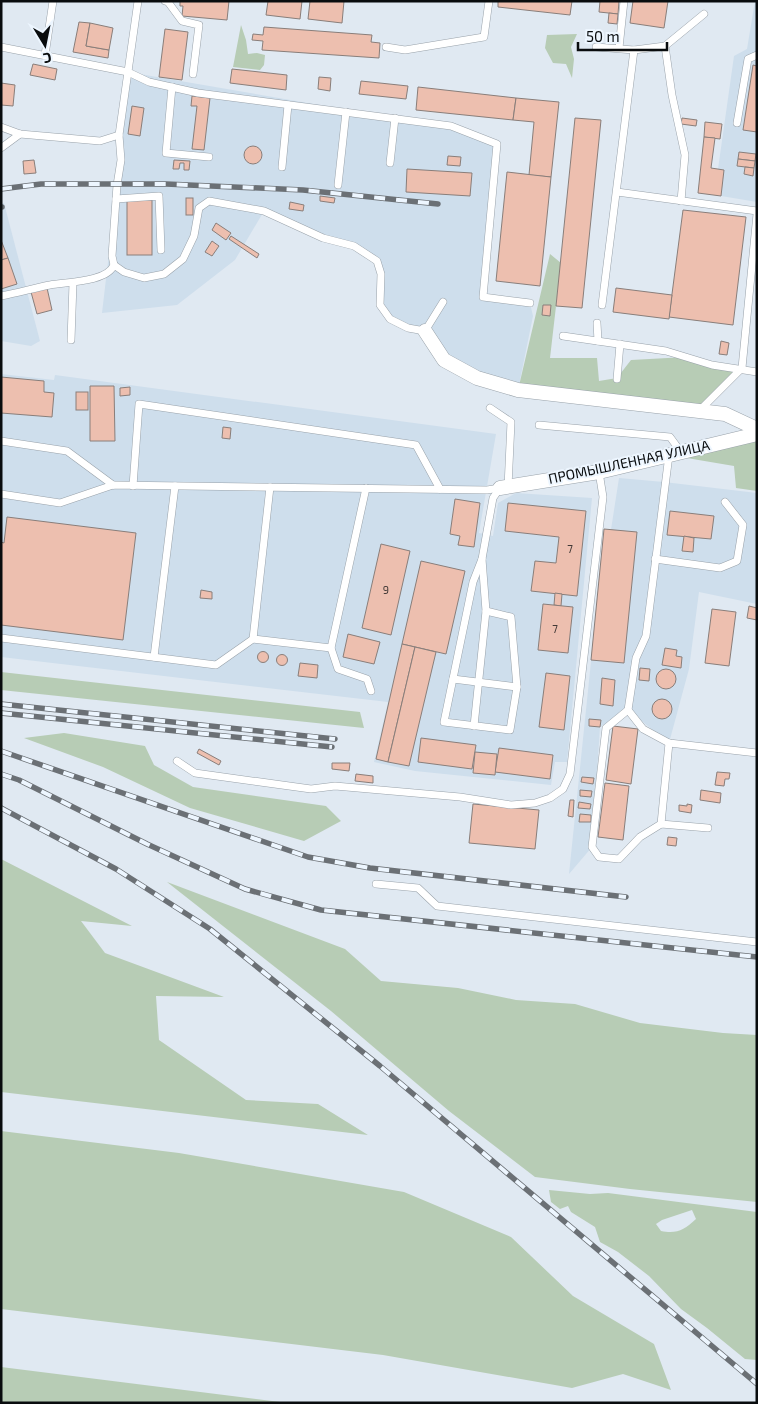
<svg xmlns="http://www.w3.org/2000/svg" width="758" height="1404" font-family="'Exo 2',sans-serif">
  <rect width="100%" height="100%" fill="#e0e9f2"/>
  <!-- built -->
  <g fill="#cedeec">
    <polygon points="755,1 757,1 757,202 721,196 724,170 718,169 734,56 747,49"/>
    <polygon points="128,72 395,118 451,126 497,144 483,297 530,303 533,316 518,390 444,360 425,331 390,319 380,305 381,274 370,257 354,246 323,238 264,211 235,260 177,305 102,313 117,185"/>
    <polygon points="4,203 40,341 31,346 1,341 1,204"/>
    <polygon points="1,374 54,380 55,375 496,434 479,533 493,536 498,503 516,493 592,498 567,762 555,762 551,785 415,771 374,762 388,702 1,657"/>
    <polygon points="619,478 664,482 757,493 757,604 699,592 689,669 669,743 628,710 600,727 592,847 569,874 592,652"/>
  </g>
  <!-- green -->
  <g fill="#b7ccb5" fill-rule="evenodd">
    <polygon points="241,25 246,40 248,54 257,53 265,55 264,65 260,70 233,67"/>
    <polygon points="577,34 571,47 574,59 572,78 566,64 553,63 545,48 547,35"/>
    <polygon points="550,254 561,263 550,358 597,358 599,381 617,378 631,360 686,357 742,368 699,411 518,390"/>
    <polygon points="757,434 757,491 736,488 734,466 669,455"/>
    <polygon points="1,672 360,712 364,728 1,690"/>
    <polygon points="64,733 145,746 154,765 193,787 326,806 341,821 304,841 190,808 103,767 24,738"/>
    <polygon points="1,859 132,926 81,921 105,953 224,997 156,996 159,1040 246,1100 318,1104 368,1135 1,1092"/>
    <polygon points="167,882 345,949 381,981 458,988 516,1000 575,1004 640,1023 723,1033 757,1035 757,1202 630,1189 535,1177 449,1111 331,1011"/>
    <polygon points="1,1131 179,1153 404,1192 511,1237 573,1296 654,1344 671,1390 623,1374 572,1388 383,1355 1,1309"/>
    <path d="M549,1190L590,1194L608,1193L757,1212V1360L745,1359L707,1328L681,1309L649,1276L618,1252L600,1242L595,1227L571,1212L568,1206L560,1209L551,1202ZM692,1210L696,1219C684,1230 677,1234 661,1231L656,1224L662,1220Z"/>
    <polygon points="1,1367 288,1403 1,1403"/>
  </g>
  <!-- building -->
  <g fill="#edbfaf" stroke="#897e7a">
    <polygon points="180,1 229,1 227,20 182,16 183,6 180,6"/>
    <polygon points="268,1 302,1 300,19 266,15"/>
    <polygon points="310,1 344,1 342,23 308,19"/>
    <polygon points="498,1 572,1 570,15 498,7"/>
    <polygon points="600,1 619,1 618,14 599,12"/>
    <polygon points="633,1 668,1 664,28 630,23"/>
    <polygon points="609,13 618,14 617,24 608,23"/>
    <polygon points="79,22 90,23 86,46 109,50 108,58 73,52"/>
    <polygon points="90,23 113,28 109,50 86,46"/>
    <polygon points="264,27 372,35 371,42 380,43 379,58 262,50 263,41 252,40 253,34 263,35"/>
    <polygon points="165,29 188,32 182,80 159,77"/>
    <polygon points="33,64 57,69 55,80 30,75"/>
    <polygon points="753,65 757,66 757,132 743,130"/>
    <polygon points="232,69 287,75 286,90 230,83"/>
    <polygon points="319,77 331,78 330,91 318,89"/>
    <polygon points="361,81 408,86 406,99 359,94"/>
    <polygon points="1,83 15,85 13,106 1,105"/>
    <polygon points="418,87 516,98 513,120 416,110"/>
    <polygon points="192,96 210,98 204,150 192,149 197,106 191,106"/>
    <polygon points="516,98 559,102 551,177 529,175 534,122 513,120"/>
    <polygon points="132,106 144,108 140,136 128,134"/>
    <polygon points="575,118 601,120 582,308 556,306"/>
    <polygon points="682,118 697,120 696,126 681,124"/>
    <polygon points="705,122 722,124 720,139 704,137"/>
    <polygon points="704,137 715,138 711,168 724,170 721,196 698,193"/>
    <circle cx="253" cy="155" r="9"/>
    <polygon points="739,152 756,154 755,161 738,159"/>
    <polygon points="448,156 461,157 460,166 447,165"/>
    <polygon points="738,159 755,161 754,168 737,166"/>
    <polygon points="34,160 36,173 24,174 23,161"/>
    <polygon points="174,160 190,161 189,170 184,170 184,163 180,163 179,169 173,169"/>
    <polygon points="745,167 754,168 753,176 744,174"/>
    <polygon points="407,169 472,173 470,196 406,192"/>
    <polygon points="507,172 551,177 540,286 496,281"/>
    <polygon points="320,196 335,198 334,203 320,201"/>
    <rect x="186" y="198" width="7" height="17"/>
    <rect x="127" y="200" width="25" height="55"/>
    <polygon points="290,202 304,205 303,211 289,209"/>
    <polygon points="683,210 746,217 733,325 669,317"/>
    <polygon points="216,223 231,233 226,240 212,230"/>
    <polygon points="231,236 259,254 257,258 229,239"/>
    <polygon points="1,240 8,258 1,260"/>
    <polygon points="212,241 219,246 212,256 205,252"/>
    <polygon points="8,258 17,284 1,289 1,260"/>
    <polygon points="47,288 52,310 37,314 31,292"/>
    <polygon points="616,288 672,295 669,319 613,312"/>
    <polygon points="543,305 551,305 550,316 542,315"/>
    <polygon points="721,341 729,343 727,355 719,354"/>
    <polygon points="1,377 44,381 44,392 54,393 52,417 1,413"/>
    <polygon points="90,386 114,386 115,441 90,441"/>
    <polygon points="130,387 130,395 120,396 120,388"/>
    <rect x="76" y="392" width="12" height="18"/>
    <polygon points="223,427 231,428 230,439 222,438"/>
    <polygon points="455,499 480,503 474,547 458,545 460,536 450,534"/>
    <polygon points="508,503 586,511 577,596 531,591 535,561 556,563 559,537 505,531"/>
    <polygon points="670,511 714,516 711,539 667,535"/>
    <polygon points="7,517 136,533 123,640 1,625 1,542 4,543"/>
    <polygon points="604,529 637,532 624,663 591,660"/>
    <polygon points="684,536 694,538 693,552 682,551"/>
    <polygon points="381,544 410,551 391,635 362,628"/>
    <polygon points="421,561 465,571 446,654 402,644"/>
    <polygon points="201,590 212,592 212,599 200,598"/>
    <polygon points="555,593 562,594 561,606 554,605"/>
    <polygon points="543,604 573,607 568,653 538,650"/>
    <polygon points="749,606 757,608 757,620 747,618"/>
    <polygon points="712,609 736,612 729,666 705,663"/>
    <polygon points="348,634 380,642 374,664 343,657"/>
    <polygon points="402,644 415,647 388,762 376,759"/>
    <polygon points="415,647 436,652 409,766 388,762"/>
    <polygon points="665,648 677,650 676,656 682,657 681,668 662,665"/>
    <circle cx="263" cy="657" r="5.5"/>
    <circle cx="282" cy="660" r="5.5"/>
    <polygon points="300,663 318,665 317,678 298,676"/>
    <polygon points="640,668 650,669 649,681 639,680"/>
    <circle cx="666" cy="679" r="10"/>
    <polygon points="546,673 570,676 564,730 539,727"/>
    <polygon points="602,678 615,680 613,706 600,704"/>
    <circle cx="662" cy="709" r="10"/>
    <polygon points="589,719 601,720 600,727 589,726"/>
    <polygon points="613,726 638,729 631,784 606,780"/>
    <polygon points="421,738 476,745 472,769 418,762"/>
    <polygon points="499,748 553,755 550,779 495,772"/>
    <polygon points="199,749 221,761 219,765 197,753"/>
    <polygon points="475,752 497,754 495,775 473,773"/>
    <polygon points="332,763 350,763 349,771 332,769"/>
    <polygon points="717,772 730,773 729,779 725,779 724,786 715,785"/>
    <polygon points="356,774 373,776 373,783 355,781"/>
    <polygon points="582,777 594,778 593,784 581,782"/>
    <polygon points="605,783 629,786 623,840 598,837"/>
    <polygon points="580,790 592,791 591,797 580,796"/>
    <polygon points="701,790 721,793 720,803 700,800"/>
    <polygon points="570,800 574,800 573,817 568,816"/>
    <polygon points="579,802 591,804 590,809 578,808"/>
    <polygon points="473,804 539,810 535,849 469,843"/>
    <polygon points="687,804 692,805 691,813 679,811 679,805 687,806"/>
    <polygon points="580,814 591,815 591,822 579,822"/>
    <polygon points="668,837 677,838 676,846 667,845"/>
  </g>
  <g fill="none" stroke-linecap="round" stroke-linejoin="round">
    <!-- service casing -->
    <g stroke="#99a2aa" stroke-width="8">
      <g id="service">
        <polyline points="138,1 119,135 121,160 117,185 112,256 114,265 124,272 144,278 164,274 183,259 194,236 199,208 209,201 264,211 323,238 354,246 377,261 381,274 380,305 390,319 408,328 425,331 443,302"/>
        <polyline points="165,1 168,2 182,21 199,25 193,74"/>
        <polyline points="665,46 672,95 685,155 681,201"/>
        <polyline points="1,47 128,72 149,82 198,93 451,126 497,144 483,297 530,303"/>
        <polyline points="386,47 405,50 484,37 489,1"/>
        <polyline points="596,47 634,50 665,46 704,14"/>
        <polyline points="619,48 624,1"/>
        <polyline points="45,55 53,1"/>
        <polyline points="172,87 166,153 209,157"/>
        <polyline points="737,123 748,59 757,55"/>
        <polyline points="1,127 20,134 100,141 119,135"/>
        <polyline points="1,148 20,134"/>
        <polyline points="390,163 395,118"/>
        <polyline points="282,167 288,105"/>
        <polyline points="338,185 346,112"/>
        <polyline points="617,192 757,211"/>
        <polyline points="116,199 159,196 161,250"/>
        <path d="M1,296C18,293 34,288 50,285C67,282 107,282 114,265"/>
        <polyline points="602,305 634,50"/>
        <polyline points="597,323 598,341"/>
        <polyline points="563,336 666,351 712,365 757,372"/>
        <polyline points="71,340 73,283"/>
        <polyline points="617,379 620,344"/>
        <polyline points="490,408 511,422 508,487"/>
        <polyline points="700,410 742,368 757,214"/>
        <polyline points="539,425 670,437 681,452"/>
        <polyline points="1,441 67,451 113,485"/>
        <polyline points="669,455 646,636 636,658 628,710 643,729 669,743 757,753"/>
        <polyline points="133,486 139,404 416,445 440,489"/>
        <polyline points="1,494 60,503 113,485 487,490 500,488"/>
        <polyline points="482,559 473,582 444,722 510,730 517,687 511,617 486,611"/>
        <polyline points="655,559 720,568 737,561 743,525 725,502"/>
        <polyline points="1,638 216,665 253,639 331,648 366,488"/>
        <polyline points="253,639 270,487"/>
        <polyline points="331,648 338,669 367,679 371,691"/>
        <polyline points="154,657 175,486"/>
        <polyline points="453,679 517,687"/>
        <polyline points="628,710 606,728 592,847 599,857 619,859 640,837 661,824 708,828"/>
        <polyline points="474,726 486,611 482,559 493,498 500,488"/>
        <polyline points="177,761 195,773 311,789 335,786 460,797 511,805 535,803 550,798 563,789 570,774 603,497 599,472"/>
        <polyline points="661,824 669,743"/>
        <polyline points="376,884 418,888 437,906 757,942"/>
      </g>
    </g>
    <!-- minor casing -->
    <g stroke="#99a2aa" stroke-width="15">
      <g id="minor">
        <polyline points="425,331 444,360 477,378 518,390 725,414 757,429"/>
        <polyline points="500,488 599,472 757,434"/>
      </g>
    </g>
    <!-- service -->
    <use href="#service" stroke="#fff" stroke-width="7"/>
    <!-- minor -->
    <use href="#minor" stroke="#fff" stroke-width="14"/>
    <!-- rail casing -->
    <g stroke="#6b7075" stroke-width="5.5">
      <g id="rail">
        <polyline points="1,189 41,184 166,184 303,190 438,204"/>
        <polyline points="1,207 2,207"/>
        <polyline points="1,704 335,739"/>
        <polyline points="1,713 332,747"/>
        <polyline points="1,751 308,857 370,868 626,897"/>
        <polyline points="1,774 19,780 147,844 245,889 321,910 757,957"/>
        <polyline points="1,808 116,869 210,929 380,1066 757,1384"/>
      </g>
    </g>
    <!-- rail -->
    <use href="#rail" stroke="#edf6ff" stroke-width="4" stroke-dasharray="11" stroke-linecap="butt"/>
  </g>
  <g text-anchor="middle" stroke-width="4" stroke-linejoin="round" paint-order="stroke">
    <!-- number labels -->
    <g font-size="11" fill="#423936">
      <text x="570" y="553">7</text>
      <text x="386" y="594">9</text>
      <text x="555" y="633">7</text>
    </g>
    <!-- street labels -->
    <g font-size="14" fill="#090c0e" stroke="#edf6ff">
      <text transform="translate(629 462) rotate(-12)" y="5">ПРОМЫШЛЕННАЯ УЛИЦА</text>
    </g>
  </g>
  <!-- border -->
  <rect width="758" height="1404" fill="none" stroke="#090c0e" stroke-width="5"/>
  <!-- north arrow -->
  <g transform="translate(45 45) rotate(170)" stroke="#edf6ff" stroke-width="4" paint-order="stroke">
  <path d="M0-4L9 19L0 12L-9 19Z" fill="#090c0e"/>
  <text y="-8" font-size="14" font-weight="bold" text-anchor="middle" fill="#090c0e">С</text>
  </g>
  <!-- scale -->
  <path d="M578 42v8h89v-8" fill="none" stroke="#090c0e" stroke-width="2.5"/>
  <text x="586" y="42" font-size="15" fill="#090c0e" stroke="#edf6ff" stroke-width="4" paint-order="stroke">50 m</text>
</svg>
